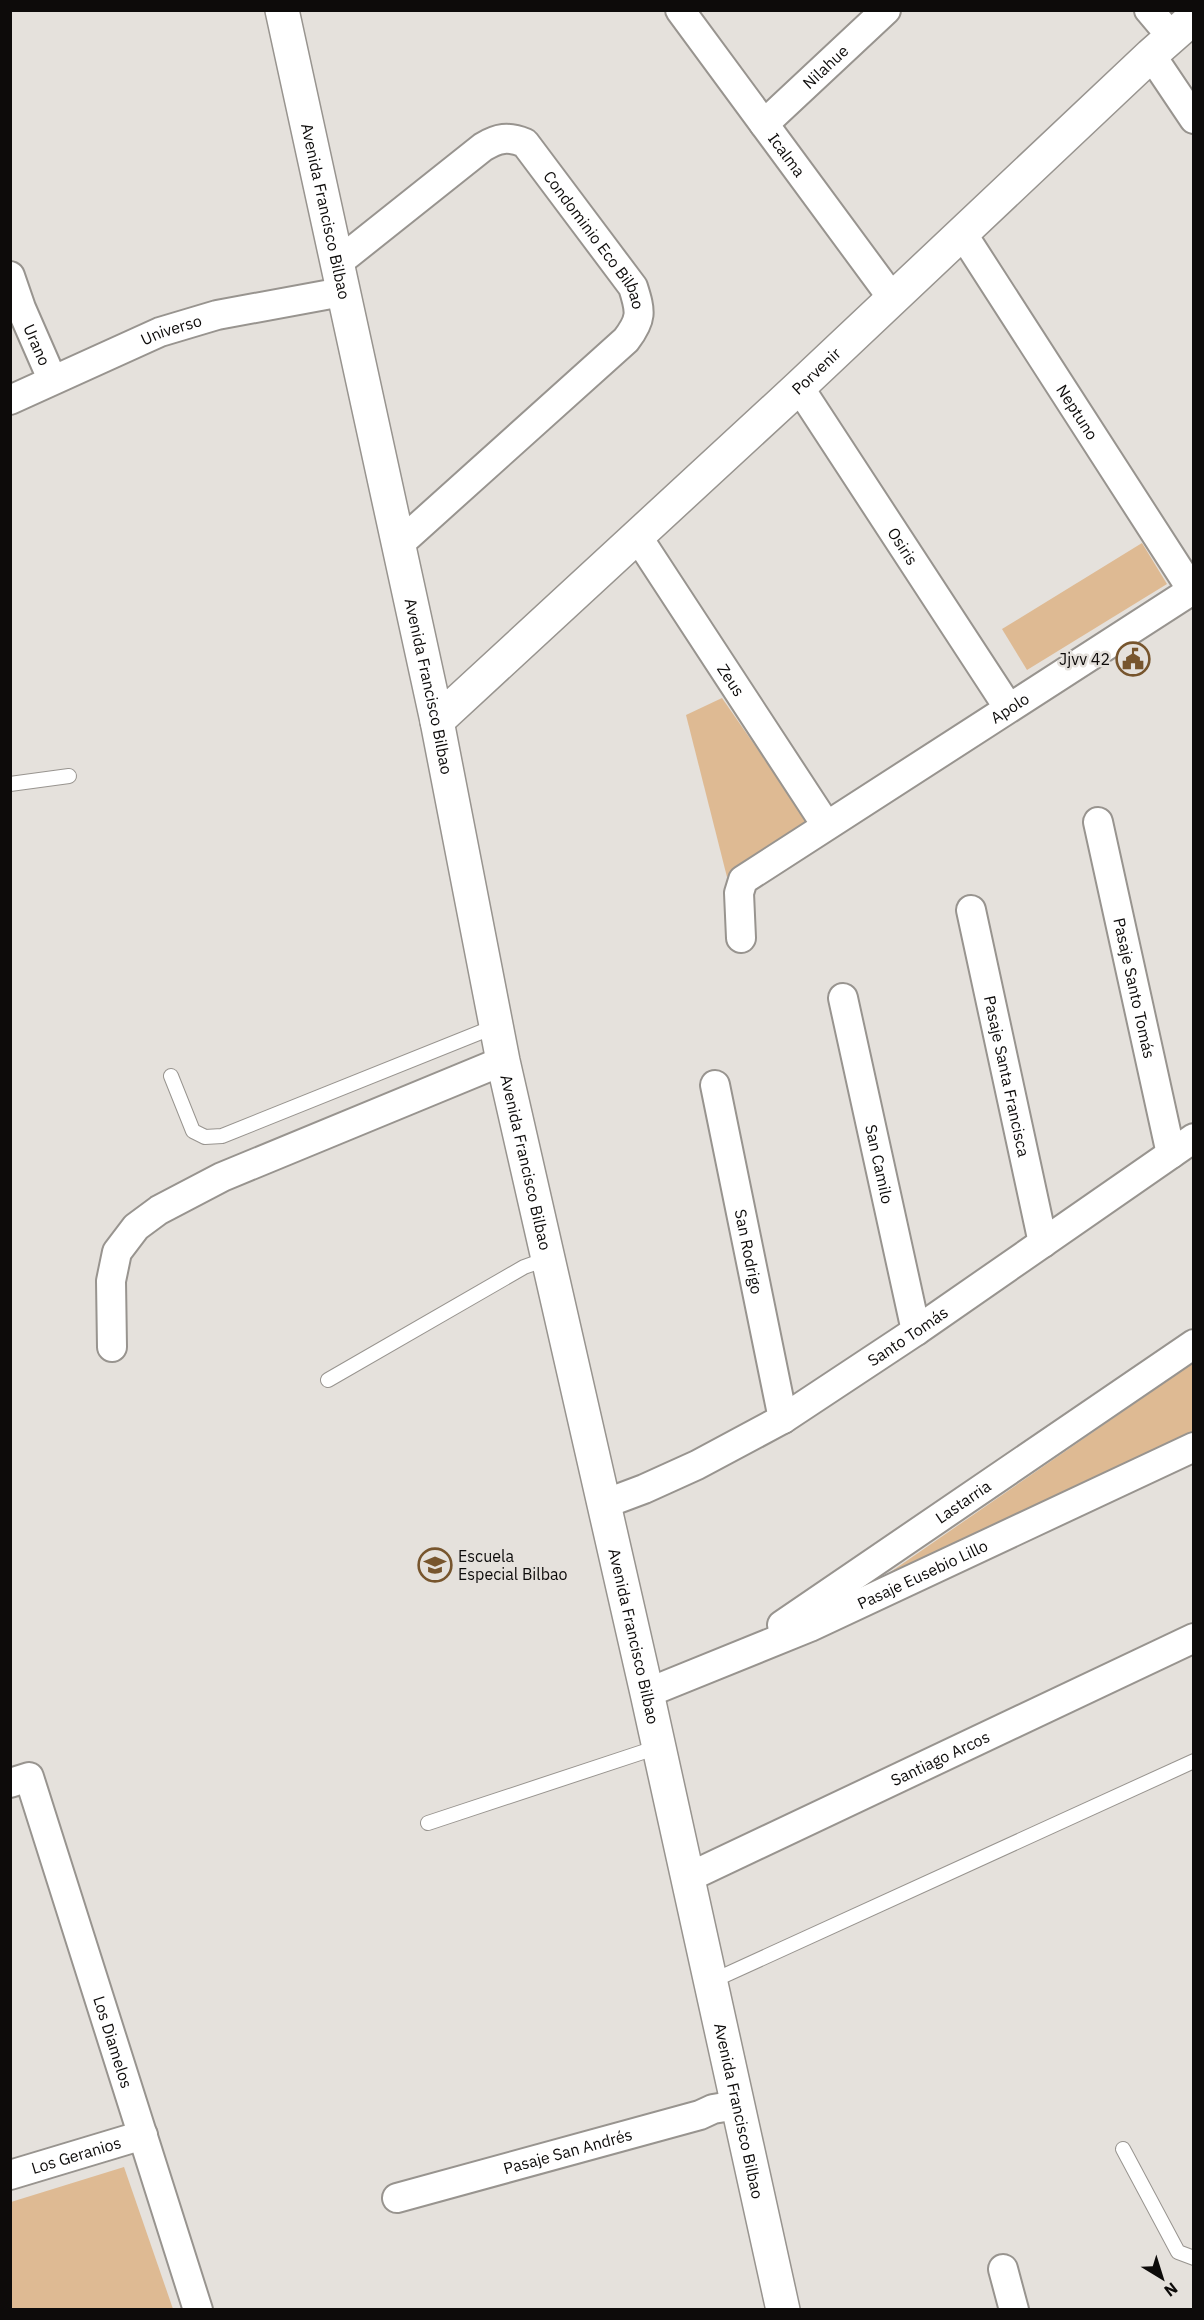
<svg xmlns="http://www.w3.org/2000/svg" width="1204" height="2320" font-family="'IBM Plex Sans',sans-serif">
  <rect width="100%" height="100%" fill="#e5e1dc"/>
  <!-- green -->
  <g fill="#deba93">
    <polygon points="1142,543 1167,584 1027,670 1002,629"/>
    <polygon points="722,698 815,832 727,877 686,715"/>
    <polygon points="1193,1363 1193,1433 863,1591"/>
    <polygon points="124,2167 173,2309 11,2309 11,2202"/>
  </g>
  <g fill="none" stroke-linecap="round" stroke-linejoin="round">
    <!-- service casing -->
    <g stroke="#98948f" stroke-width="16">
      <g id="service">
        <polyline points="10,784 69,776"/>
        <polyline points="171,1076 193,1131 205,1137 222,1136 496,1026"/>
        <polyline points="328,1380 524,1267 549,1258"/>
        <polyline points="428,1823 658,1747"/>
        <polyline points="710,1982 1194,1761"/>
        <polyline points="1123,2149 1178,2252 1194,2258"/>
      </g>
    </g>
    <!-- minor casing -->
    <g stroke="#98948f" stroke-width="32">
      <g id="minor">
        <path id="s1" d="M680,10L893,299"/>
        <polyline points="1149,10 1171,36"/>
        <polyline points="1151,55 1194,119"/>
        <path id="s2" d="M764,124L886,10"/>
        <path id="s3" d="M962,233L1192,590"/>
        <path id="s4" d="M336,264L483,147C498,138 508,136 525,143L633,287C641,312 642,319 626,340L398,545"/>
        <path id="s5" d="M10,276L21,308L52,379"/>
        <path id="s6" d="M799,387L1008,707"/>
        <path id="s7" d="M10,400L160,332L217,315L342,292"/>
        <path id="s8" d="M637,536L826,825"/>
        <path id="s9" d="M1098,822L1171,1154"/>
        <path id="s10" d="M971,910L1043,1243"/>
        <path id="s11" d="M741,938L739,893L743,880L1194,589"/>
        <path id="s12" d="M843,998L916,1331"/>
        <path id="s13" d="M715,1085L783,1419"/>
        <polyline points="112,1347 111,1281 117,1252 136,1227 159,1210 222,1177 503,1061"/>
        <path id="s14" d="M604,1504L644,1489L697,1465L783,1419L916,1331L1194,1138"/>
        <path id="s15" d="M782,1625L1194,1344"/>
        <path id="s16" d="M647,1693L810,1627L1194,1447"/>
        <path id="s17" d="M10,1783L29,1777L198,2310"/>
        <path id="s18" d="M687,1878L1194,1638"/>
        <path id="s19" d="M10,2175L143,2135"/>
        <path id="s20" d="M397,2198L700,2115L713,2109L737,2105"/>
        <polyline points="1003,2269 1014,2310"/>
      </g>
    </g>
    <!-- tertiary casing -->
    <g stroke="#98948f" stroke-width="36">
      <g id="tertiary">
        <path id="s21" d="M437,721L799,387L1151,55L1194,17"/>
      </g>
    </g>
    <!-- secondary casing -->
    <g stroke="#98948f" stroke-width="36">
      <g id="secondary">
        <path id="s22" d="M282,10L437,721L503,1061L647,1693L783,2310"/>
      </g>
    </g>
    <!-- service -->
    <use href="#service" stroke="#fff" stroke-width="14"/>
    <!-- minor -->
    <use href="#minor" stroke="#fff" stroke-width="28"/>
    <!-- tertiary -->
    <use href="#tertiary" stroke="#fff" stroke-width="33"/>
    <!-- secondary -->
    <use href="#secondary" stroke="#fff" stroke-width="33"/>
  </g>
  <!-- icons -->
  <defs>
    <g id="civic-ring" transform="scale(1.725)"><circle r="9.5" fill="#e5e1dc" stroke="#77552d" stroke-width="1.5"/><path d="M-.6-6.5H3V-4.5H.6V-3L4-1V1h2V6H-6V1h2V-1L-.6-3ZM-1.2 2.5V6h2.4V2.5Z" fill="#77552d"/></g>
    <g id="school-ring" transform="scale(1.725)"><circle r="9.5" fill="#e5e1dc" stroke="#77552d" stroke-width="1.5"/><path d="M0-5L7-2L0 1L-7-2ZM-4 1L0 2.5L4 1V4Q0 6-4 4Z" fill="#77552d"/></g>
  </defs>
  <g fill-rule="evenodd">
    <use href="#civic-ring" x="1133" y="659"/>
    <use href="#school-ring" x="435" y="1565"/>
  </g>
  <g text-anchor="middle" stroke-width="5" stroke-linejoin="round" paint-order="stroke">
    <!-- street labels -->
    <g font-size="16" fill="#0d0b0a" stroke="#e5e1dc">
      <text dy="6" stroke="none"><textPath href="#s2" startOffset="84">Nilahue</textPath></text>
      <text dy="6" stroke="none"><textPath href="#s1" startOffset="180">Icalma</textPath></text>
      <text dy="6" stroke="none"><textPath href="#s22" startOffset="206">Avenida Francisco Bilbao</textPath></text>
      <text dy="6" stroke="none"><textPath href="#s4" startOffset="352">Condominio Eco Bilbao</textPath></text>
      <text dy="6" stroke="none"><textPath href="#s7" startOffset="176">Universo</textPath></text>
      <text dy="6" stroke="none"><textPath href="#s5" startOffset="74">Urano</textPath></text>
      <text dy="6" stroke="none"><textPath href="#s21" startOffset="516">Porvenir</textPath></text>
      <text dy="6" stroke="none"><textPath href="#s3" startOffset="213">Neptuno</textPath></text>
      <text dy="6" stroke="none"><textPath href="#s6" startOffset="190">Osiris</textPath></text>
      <text dy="6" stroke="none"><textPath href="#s8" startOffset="172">Zeus</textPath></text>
      <text dy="6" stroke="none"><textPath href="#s22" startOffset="692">Avenida Francisco Bilbao</textPath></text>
      <text dy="6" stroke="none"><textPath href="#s11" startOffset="376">Apolo</textPath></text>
      <text dy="6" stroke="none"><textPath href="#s9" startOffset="170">Pasaje Santo Tomás</textPath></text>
      <text dy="6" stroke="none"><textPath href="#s10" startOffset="170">Pasaje Santa Francisca</textPath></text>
      <text dy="6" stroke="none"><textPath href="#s22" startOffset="1178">Avenida Francisco Bilbao</textPath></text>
      <text dy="6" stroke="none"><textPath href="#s12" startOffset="170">San Camilo</textPath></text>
      <text dy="6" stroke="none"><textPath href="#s13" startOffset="170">San Rodrigo</textPath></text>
      <text dy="6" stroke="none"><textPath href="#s14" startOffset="348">Santo Tomás</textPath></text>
      <text dy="6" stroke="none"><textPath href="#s15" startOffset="219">Lastarria</textPath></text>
      <text dy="6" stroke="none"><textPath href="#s16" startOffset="300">Pasaje Eusebio Lillo</textPath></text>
      <text dy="6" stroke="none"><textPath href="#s22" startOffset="1664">Avenida Francisco Bilbao</textPath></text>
      <text dy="6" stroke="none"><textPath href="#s18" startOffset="280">Santiago Arcos</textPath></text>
      <text dy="6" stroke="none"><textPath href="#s17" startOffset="298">Los Diamelos</textPath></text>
      <text dy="6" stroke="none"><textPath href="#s22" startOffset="2150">Avenida Francisco Bilbao</textPath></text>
      <text dy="6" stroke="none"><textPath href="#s20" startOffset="177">Pasaje San Andrés</textPath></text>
      <text dy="6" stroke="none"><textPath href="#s19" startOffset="69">Los Geranios</textPath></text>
    </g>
    <!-- poi labels -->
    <g font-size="16" fill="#0d0b0a" stroke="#e5e1dc" text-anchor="end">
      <text x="1110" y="665">Jjvv 42</text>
      <text x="458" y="1562" text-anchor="start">Escuela<tspan x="458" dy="18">Especial Bilbao</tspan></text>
    </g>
  </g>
  <!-- border -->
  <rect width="1204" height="2320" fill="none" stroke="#0d0b0a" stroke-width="24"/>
  <!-- north arrow -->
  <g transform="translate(1162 2278) rotate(142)" stroke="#e5e1dc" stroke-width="4.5" paint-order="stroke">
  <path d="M0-4.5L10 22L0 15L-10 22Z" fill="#0d0b0a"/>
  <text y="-9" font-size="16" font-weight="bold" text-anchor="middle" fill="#0d0b0a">N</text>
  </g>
</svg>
